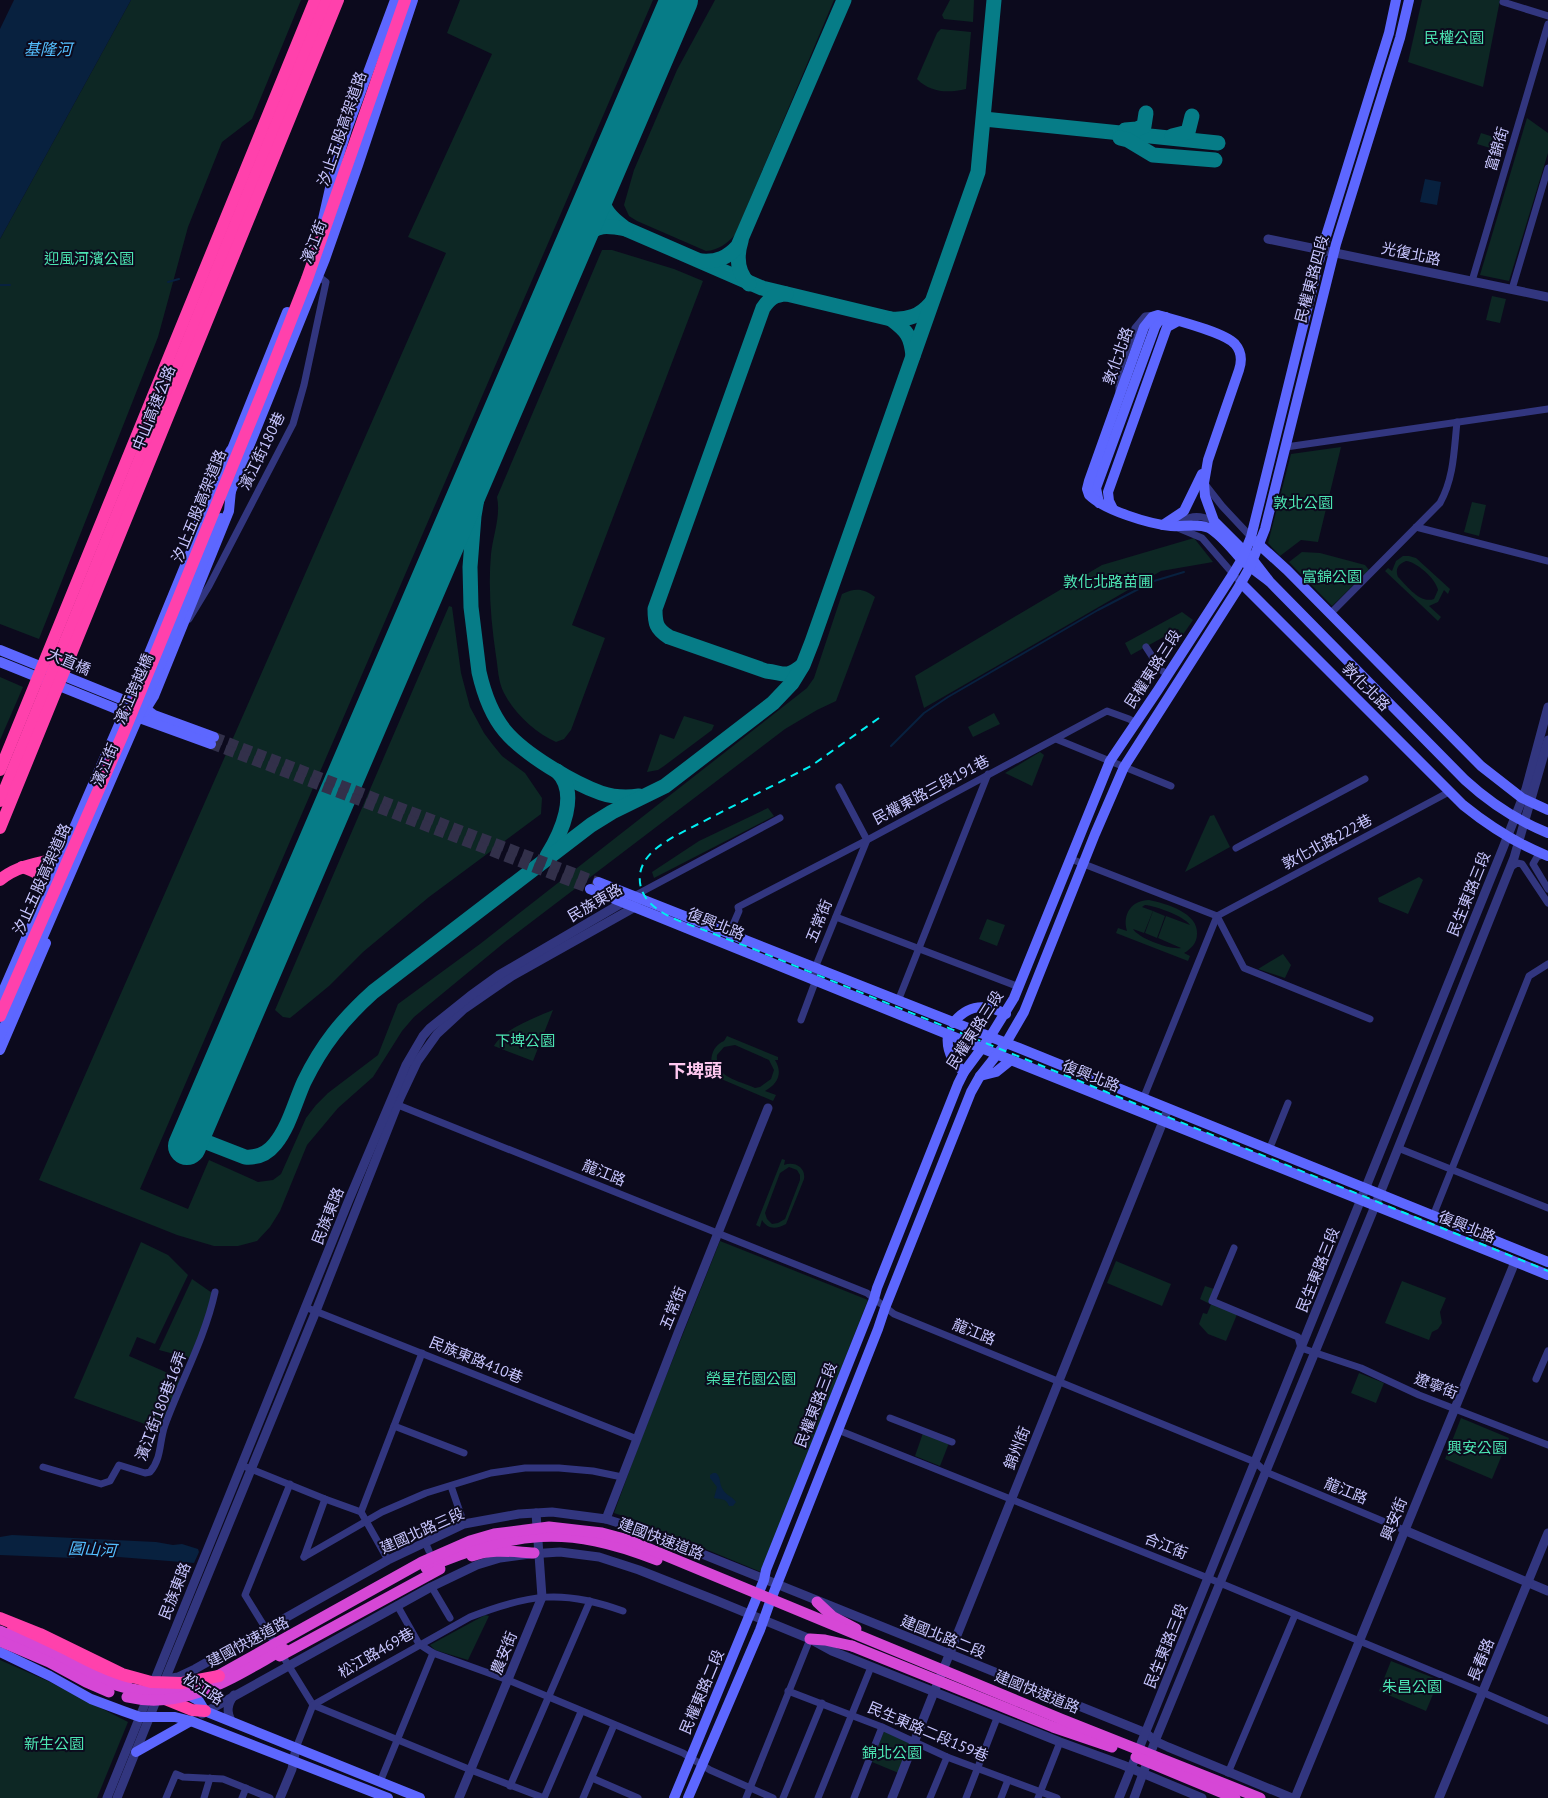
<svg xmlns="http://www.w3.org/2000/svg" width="1548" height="1798" font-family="'PT Sans','Noto Sans TC',sans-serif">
  <rect width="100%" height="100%" fill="#0c0a1d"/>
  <!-- green -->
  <g fill="#0d2724" fill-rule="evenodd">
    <polygon points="131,0 301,0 252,119 222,142 188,227 158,337 39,639 0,624 0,239"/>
    <path d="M460,0H653L140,1189L188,1209L209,1160L258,1182L273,1180L281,1174L306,1118L316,1105L328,1093L378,1055L398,1004L480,944L807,688L814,678L842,594C855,588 863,588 875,597L836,701L817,710L785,729L505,942L414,1017L402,1031L373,1077L338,1108L307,1145L280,1211L270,1227L257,1241L238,1246H214L177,1235L39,1180L446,253L408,237L492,54L447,33Z"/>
    <path d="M715,0H834L735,235C726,244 719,250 706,251L637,221L629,216L624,205L634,170L677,70Z"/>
    <polygon points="950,0 974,0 973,22 944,19 942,15"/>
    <polygon points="1422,0 1500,0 1483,87 1408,62"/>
    <path d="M941,29L971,32L966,89C948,93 931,93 917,79L937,33Z"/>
    <polygon points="1527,118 1548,133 1548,153 1509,281 1480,275"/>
    <polygon points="1481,133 1503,140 1500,151 1477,144"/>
    <path d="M602,250H612L674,269L703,281L572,625L605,638L571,730L564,739L556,742C535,733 514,713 504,693C498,682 498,668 496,656C491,622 488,588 491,554C493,535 501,516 497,497Z"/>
    <polygon points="1492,296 1506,299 1500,323 1486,320"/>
    <polygon points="1341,447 1318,542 1301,540 1280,556 1268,543 1291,454"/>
    <polygon points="1472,502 1486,505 1479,536 1464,532"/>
    <polygon points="1194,538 1213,562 1161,571 924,708 915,676 1102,565"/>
    <polygon points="1302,552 1320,553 1365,565 1369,570 1332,606 1289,562"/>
    <path d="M1403,556H1409L1416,558L1450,589L1448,594L1444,590L1438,602L1429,606L1441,617L1438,621L1385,571L1388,568L1392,571L1396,561ZM1406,561C1417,562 1436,579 1438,590L1434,599C1420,604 1407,586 1398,577C1395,569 1398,564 1406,561Z"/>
    <polygon points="449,606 452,607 461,673 470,707 484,733 493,745 502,756 525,773 542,798 541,814 429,897 363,952 329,986 295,1014 290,1018 283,1017 275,1010"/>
    <polygon points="1182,612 1193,620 1182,636 1178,629 1131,655 1125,643"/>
    <polygon points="0,677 23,687 0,740"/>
    <polygon points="994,713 1000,724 973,737 968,727"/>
    <polygon points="684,716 714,725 712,730 664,766 658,770 647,772 660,734 674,739"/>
    <polygon points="1040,752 1044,755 1032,786 1005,773"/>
    <polygon points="768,808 774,816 654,878 652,872 699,841"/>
    <polygon points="1214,815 1230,847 1185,872 1210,816"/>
    <polygon points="1419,877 1423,880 1408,914 1379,902 1378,898"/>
    <path d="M1149,900C1165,903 1199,913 1197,934C1197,943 1191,949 1184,953L1190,956L1188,961L1116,933L1118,928L1127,931C1122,914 1132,900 1149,900ZM1145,905C1156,906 1184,916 1190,925L1166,916L1158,938L1181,948C1170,950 1138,938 1133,929L1144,933L1153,911L1142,907Z"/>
    <polygon points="1153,911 1165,916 1157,938 1145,933"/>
    <polygon points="987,919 1005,925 997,946 979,939"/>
    <polygon points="1283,954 1291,965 1285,978 1258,969"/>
    <path d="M553,1010L533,1061L494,1046C502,1030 536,1017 553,1010Z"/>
    <path d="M727,1036L778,1057V1060H775C783,1073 778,1084 765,1091L776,1095L773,1101L705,1072L707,1068L713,1070C709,1059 712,1046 724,1041ZM735,1045L769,1060L774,1070L771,1079L760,1087L755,1088C737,1080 715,1078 717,1055L724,1047Z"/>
    <path d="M782,1159L785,1160L784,1165C794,1161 806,1167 804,1179L786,1224C777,1229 768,1230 762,1220L760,1227L756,1225ZM789,1167L797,1170L800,1175V1180L785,1219L778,1223L772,1224L767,1219L765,1213L780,1173Z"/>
    <polygon points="720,1241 868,1300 761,1572 635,1520 614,1513 641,1439"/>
    <polygon points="141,1242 168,1255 188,1275 155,1344 137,1337 129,1356 184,1380 161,1430 74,1398"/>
    <polygon points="1116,1261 1171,1284 1162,1306 1107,1283"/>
    <polygon points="192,1279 215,1295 193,1359 159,1350"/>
    <polygon points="1402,1281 1446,1298 1440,1312 1442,1323 1438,1329 1432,1332 1429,1340 1385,1323"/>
    <polygon points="1205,1286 1217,1290 1212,1301 1238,1312 1226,1341 1208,1334 1199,1324 1203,1313 1207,1314 1212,1302 1210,1304 1200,1299"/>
    <polygon points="1359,1373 1384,1383 1376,1403 1351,1393"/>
    <polygon points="1461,1418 1509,1438 1492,1479 1445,1459"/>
    <polygon points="923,1433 949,1443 940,1466 915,1456"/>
    <polygon points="485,1615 489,1616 468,1660 435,1650 430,1645"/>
    <polygon points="0,1660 50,1682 128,1722 97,1798 0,1798"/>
    <polygon points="1391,1661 1439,1680 1426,1711 1379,1691"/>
    <polygon points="884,1731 913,1743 901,1774 872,1762"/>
  </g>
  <!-- water -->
  <g fill="#08213f">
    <polygon points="14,0 131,0 0,239 0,29"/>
    <polygon points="1425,179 1441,182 1437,205 1420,202"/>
    <path d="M713,1473H716C721,1477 719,1482 722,1488C725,1495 732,1496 736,1502L733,1506H729C726,1497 720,1500 714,1498L717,1487L710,1478V1475Z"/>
    <polygon points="12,1535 156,1542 173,1545 182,1544 198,1549 199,1552 194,1563 81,1554 74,1558 0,1555 0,1537"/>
  </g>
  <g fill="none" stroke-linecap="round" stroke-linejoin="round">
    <!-- stream -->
    <g stroke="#08213f" stroke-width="2">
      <polyline points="168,282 179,279"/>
      <polyline points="0,285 10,285"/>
      <polyline points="891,746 924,713 948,697 1098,610 1154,581 1184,572"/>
    </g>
    <!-- taxiway -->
    <g stroke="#067c87" stroke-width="15">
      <path d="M690,0L652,61L601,198C605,213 615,221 626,229L762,288L891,319C908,320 920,316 931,303"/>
      <polyline points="984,119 1218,143"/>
      <polyline points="1125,130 1137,129 1144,126 1146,113"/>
      <polyline points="1172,136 1188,132 1192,116"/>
      <polyline points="1120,138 1128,140 1153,155 1215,160"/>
      <path d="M626,229C606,225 598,224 582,238L500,417L480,481L474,516L470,567L471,607L479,672C484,694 491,714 505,731C524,754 573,783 601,793C613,797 626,798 639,796"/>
      <path d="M741,241C736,257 737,272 749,284"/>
      <path d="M702,261C717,262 727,258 738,246L844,0"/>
      <path d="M786,294C774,295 770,298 763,308L655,609C655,623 656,629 669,637L766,671C785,673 785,679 802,666"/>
      <path d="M891,319C907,331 911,336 913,356"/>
      <path d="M547,856C561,834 580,793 557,771"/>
      <path d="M191,1136L245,1157C257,1158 267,1154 275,1144C289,1127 295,1102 304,1082C322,1045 342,1020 373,992L591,825L612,812L665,786L773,703L792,683L803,665L812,642L978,172L994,0"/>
    </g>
    <!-- runway -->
    <polyline stroke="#067c87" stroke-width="38" points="187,1146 679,0"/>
    <!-- secondary-tunnel -->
    <g stroke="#32304a" stroke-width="10" stroke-dasharray="10 5" stroke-linecap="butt">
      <polyline points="214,737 598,882"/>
      <polyline points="211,744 590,889"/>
    </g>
    <!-- minor -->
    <g stroke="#32367f" stroke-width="7">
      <polyline points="1503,2 1548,16"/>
      <polyline points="1472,281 1548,24"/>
      <polyline points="1512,289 1548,168"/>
      <polyline points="1119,391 1119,371 1135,328 1145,316 1155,315"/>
      <polyline points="1286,447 1548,409"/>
      <polyline points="1204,483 1222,506 1251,537"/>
      <path d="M1173,526C1190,516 1196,513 1214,521"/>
      <polyline points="1416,527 1548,561"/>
      <polyline points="1178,528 1202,538 1241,583"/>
      <path d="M1330,614L1440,503C1454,478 1454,450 1457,422"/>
      <polyline points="189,619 209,586 293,424 304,385 326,282 318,276"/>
      <polyline points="1146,647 1161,670 1168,675"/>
      <polyline points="1056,739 1171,786"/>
      <polyline points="1236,848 1365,779"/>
      <polyline points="1544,854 1537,857 1533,864 1548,889"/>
      <polyline points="1071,859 1217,916"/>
      <polyline points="1511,867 1517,863 1522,864 1548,903"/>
      <polyline points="634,896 780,818"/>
      <polyline points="1217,916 1449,792"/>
      <polyline points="1217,916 1244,968 1370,1019"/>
      <polyline points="836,917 1019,987"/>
      <polyline points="729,934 739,911 738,907 869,839 1107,711 1129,719 1136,723"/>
      <polyline points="898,1001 988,774"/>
      <polyline points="801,1020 814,985 815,968 867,840 839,787"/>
      <polyline points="1143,1099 1217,916"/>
      <polyline points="393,1103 867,1293 894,1314 1255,1462 1266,1472 1404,1530"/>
      <polyline points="1398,1148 1548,1208"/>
      <polyline points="1269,1150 1288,1103"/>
      <polyline points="1433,1216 1529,976 1548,964"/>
      <polyline points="1234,1248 1212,1301 1298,1337 1301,1348 1361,1368 1419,1395 1548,1445"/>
      <polyline points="305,1307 637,1439"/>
      <polyline points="1536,1379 1548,1351"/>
      <polyline points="890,1418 952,1442"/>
      <polyline points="394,1426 464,1453"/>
      <polyline points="838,1430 1208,1578 1482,1692 1548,1721"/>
      <polyline points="241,1465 325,1499 361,1512 388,1560"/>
      <path d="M43,1467L101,1484L110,1481L119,1465L145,1473L150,1472C162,1458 159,1442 165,1425C181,1381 205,1338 215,1292"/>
      <polyline points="290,1484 245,1595 313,1705"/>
      <polyline points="451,1486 464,1524"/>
      <polyline points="361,1512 422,1353"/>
      <polyline points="425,1542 429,1551"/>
      <polyline points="304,1557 382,1512 426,1493 491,1473 525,1468 559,1468 593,1471 622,1477"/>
      <polyline points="304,1557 325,1499"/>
      <polyline points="434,1591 450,1618"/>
      <polyline points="397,1605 419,1644 433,1653 508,1680 683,1753 710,1770 773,1798"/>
      <polyline points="788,1691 882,1727 947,1757 1057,1798"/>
      <polyline points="313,1705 471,1770 544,1798"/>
      <path d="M296,1748L313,1705L470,1617C529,1594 563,1589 623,1611"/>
      <polyline points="1228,1773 1295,1615"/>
      <polyline points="592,1778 638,1798"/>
      <polyline points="380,1782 433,1653"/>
      <polyline points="510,1786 590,1601"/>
      <polyline points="166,1798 176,1774 183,1777 223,1779 270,1798"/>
      <polyline points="204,1798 210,1778"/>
      <polyline points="242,1798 246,1788"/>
      <polyline points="544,1798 581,1712"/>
      <polyline points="583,1798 614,1725"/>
      <polyline points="746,1798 810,1639"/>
      <polyline points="783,1798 822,1703"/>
      <polyline points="818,1798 871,1667"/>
      <polyline points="854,1798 882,1727"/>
      <polyline points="930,1798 947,1757"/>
      <polyline points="966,1798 997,1718"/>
      <polyline points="1001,1798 1008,1780"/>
      <polyline points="1038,1798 1060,1742"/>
    </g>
    <!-- tertiary -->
    <g stroke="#32367f" stroke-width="9">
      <polyline points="1268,239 1548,297"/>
      <polyline points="606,1519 678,1333 768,1108"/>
      <polyline points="1404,1530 1548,1591"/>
      <polyline points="941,1675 1168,1109"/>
      <polyline points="167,1679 178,1677 195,1669 388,1560 464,1524 519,1514 552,1512 606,1519 650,1533 1146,1733 1155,1741 1168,1747 1292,1798"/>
      <polyline points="164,1682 316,1311 400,1098 417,1062 437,1034 464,1009 512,976 635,907 636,903"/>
      <polyline points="202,1714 431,1587 477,1565 500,1558 530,1554 560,1552 599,1557 639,1570 715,1600 810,1639 832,1651 1060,1742 1123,1765 1202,1798"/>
      <path d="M232,1722C226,1712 227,1705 234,1695"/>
      <polyline points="107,1798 348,1202 406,1065 423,1036 430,1028 470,996 499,975 627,900"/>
      <polyline points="117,1798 158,1696"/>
      <polyline points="280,1798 292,1769 296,1748"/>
      <polyline points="459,1798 542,1597 536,1513"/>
      <polyline points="892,1798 936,1687"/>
      <polyline points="1119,1798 1503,848 1526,789 1548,707"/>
      <polyline points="1134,1798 1155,1741 1375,1206 1514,858 1548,740"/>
      <polyline points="1295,1798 1515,1262"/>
      <polyline points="1439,1798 1548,1533"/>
    </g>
    <!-- secondary -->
    <g stroke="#5d67ff" stroke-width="10">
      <polyline points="323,219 332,179 347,129 395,0"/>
      <polyline points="230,454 287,312"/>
      <polyline points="229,496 325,259 358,165 413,0"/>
      <polyline points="1099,503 1096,488 1155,327 1158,322 1166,317"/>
      <polyline points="1113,509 1109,501 1108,492 1167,327 1178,321"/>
      <polyline points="199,522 221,468 231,450"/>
      <polyline points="1163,525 1184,511 1202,474"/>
      <polyline points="1255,541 1287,570 1481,766 1522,798 1548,810"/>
      <path d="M1270,582C1260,574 1249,567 1240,558C1231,548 1221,535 1209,528C1198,523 1183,527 1171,526C1149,524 1104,510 1089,495L1087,489L1089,481L1144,327L1152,317L1158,315C1175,320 1224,332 1235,344C1242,352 1242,361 1239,370L1208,460L1204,483L1205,496L1214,521L1253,560L1270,582L1465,780C1489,802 1518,821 1548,833"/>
      <path d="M1241,583L1463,805C1489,826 1517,844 1548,856"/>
      <polyline points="0,650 146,709 154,715 214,737"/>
      <polyline points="0,662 134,716 211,744"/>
      <polyline points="144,712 154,696 229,511 231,490"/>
      <polyline points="598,882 1019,1048 1548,1262"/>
      <polyline points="590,889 1011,1060 1548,1275"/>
      <path d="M953,1023C968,1004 985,1003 1006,1014"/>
      <path d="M948,1034C946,1050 952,1062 964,1072"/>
      <polyline points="0,1050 46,943"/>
      <polyline points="980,1076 996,1072 1011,1060"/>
      <polyline points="0,1652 50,1676 91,1699 123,1711 140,1717 175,1717 191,1721 388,1798"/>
      <polyline points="185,1693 199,1701 205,1711 420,1798"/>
      <polyline points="136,1752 191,1721"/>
      <polyline points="674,1798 764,1580 766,1570 874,1299 877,1288 958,1084 964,1072 990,1037 1014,998 1110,761 1158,690 1233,574 1242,559 1251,537 1322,249 1389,33 1396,0"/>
      <polyline points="688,1798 760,1630 770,1602 878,1329 885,1308 971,1092 980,1076 1006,1043 1024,1012 1095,834 1124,767 1237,590 1250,567 1265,529 1336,244 1400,38 1409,0"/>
    </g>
    <!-- trunk -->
    <g stroke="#d647d6" stroke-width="11">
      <path d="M472,1556C491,1548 514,1552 534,1553"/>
      <polyline points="817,1602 833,1617 856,1629"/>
      <polyline points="810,1639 825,1640 852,1646"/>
    </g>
    <!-- motorway -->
    <g stroke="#ff41ac" stroke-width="12">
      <path d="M22,867C35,871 42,874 43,888"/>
      <path d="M0,880C16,866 38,863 58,859"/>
      <polyline points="13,1629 93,1669 126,1682"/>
      <polyline points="160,1697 192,1710 205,1711"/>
    </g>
    <!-- rail -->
    <path stroke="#00eef1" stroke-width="2" stroke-dasharray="8 6" stroke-linecap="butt" d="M879,718L811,766L675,836C660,845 643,855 640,874C636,909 679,921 704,930C719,936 735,942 751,948L1548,1271"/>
    <!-- secondary-bridge -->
    <g stroke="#5d67ff" stroke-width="10">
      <polyline points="0,998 131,697 206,515"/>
      <polyline points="0,1036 144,704 221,518"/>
    </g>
    <!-- trunk-bridge -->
    <g stroke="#d647d6" stroke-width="11">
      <path d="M426,1568C515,1531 566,1524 657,1560"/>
      <path d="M0,1631C20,1640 40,1649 60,1659C105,1682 140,1702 192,1686"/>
      <polyline points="0,1641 49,1662 86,1682 109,1692"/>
      <polyline points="852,1646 1053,1727 1112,1747"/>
      <polyline points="280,1656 440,1569"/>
      <polyline points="212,1679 422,1562 470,1541 494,1534 549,1527 602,1533 628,1540 1061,1719 1260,1798"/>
      <path d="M127,1697C186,1711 235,1676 284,1649"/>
      <polyline points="1136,1757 1235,1798"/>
    </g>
    <!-- motorway-bridge -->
    <g stroke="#ff41ac" stroke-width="12">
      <polyline points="0,770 315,0"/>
      <polyline points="0,801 327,0"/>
      <polyline points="0,828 338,0"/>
      <polyline points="0,1016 123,734 263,391 307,279 405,0"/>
      <polyline points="0,1618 40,1634 122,1674 151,1682 182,1683 219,1676"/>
    </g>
  </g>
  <g text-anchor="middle" stroke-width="4" stroke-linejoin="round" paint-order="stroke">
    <!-- park labels -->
    <g font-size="15" fill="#4ce5b2" stroke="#0c0a1d">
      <text x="1454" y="43">民權公園</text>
      <text x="89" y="264">迎風河濱公園</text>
      <text x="1303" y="508">敦北公園</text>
      <text x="1332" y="582">富錦公園</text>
      <text x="1108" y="587">敦化北路苗圃</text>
      <text x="525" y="1046">下埤公園</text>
      <text x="751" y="1384">榮星花園公園</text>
      <text x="1477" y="1453">興安公園</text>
      <text x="1412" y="1692">朱昌公園</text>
      <text x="54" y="1749">新生公園</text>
      <text x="892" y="1758">錦北公園</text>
    </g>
    <!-- street labels -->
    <g font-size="15" fill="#c8c6ff" stroke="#0c0a1d">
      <text transform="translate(342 129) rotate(-71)" y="5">汐止五股高架道路</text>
      <text transform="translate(1497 149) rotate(-73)" y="5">富錦街</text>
      <text transform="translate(314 242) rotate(-69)" y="5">濱江街</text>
      <text transform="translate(1411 254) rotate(12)" y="5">光復北路</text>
      <text transform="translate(1312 279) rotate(-75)" y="5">民權東路四段</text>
      <text transform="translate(1118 356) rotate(-70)" y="5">敦化北路</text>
      <text transform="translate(154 408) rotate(-68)" y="5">中山高速公路</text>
      <text transform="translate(262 451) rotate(-64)" y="5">濱江街180巷</text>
      <text transform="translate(199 506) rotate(-68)" y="5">汐止五股高架道路</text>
      <text transform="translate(69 662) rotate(23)" y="5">大直橋</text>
      <text transform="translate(1153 669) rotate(-57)" y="5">民權東路三段</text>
      <text transform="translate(1366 687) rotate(45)" y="5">敦化北路</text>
      <text transform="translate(134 689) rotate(-67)" y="5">濱江跨越橋</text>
      <text transform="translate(105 765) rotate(-67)" y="5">濱江街</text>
      <text transform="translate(931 790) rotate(-28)" y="5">民權東路三段191巷</text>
      <text transform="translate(1327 842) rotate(-28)" y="5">敦化北路222巷</text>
      <text transform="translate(42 879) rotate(-66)" y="5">汐止五股高架道路</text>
      <text transform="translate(1469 894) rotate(-68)" y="5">民生東路三段</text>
      <text transform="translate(595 903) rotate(-30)" y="5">民族東路</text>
      <text transform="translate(819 921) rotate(-68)" y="5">五常街</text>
      <text transform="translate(716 924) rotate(22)" y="5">復興北路</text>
      <text transform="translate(975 1030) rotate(-57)" y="5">民權東路三段</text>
      <text transform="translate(1091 1076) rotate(22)" y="5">復興北路</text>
      <text transform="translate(604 1173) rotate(22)" y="5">龍江路</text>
      <text transform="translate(328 1216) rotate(-68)" y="5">民族東路</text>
      <text transform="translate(1467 1227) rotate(22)" y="5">復興北路</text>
      <text transform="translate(1318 1270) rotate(-68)" y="5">民生東路三段</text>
      <text transform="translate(673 1308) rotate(-68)" y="5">五常街</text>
      <text transform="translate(974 1332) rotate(22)" y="5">龍江路</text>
      <text transform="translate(476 1360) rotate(22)" y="5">民族東路410巷</text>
      <text transform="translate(1436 1386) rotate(21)" y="5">遼寧街</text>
      <text transform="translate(816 1405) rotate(-69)" y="5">民權東路三段</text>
      <text transform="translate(161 1406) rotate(-69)" y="5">濱江街180巷16弄</text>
      <text transform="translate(1017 1448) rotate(-68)" y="5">錦州街</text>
      <text transform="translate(1346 1491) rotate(22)" y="5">龍江路</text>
      <text transform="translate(1394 1519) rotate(-68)" y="5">興安街</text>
      <text transform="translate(422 1531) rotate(-24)" y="5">建國北路三段</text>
      <text transform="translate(661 1539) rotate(21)" y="5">建國快速道路</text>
      <text transform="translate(1166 1546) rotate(22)" y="5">合江街</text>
      <text transform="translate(175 1591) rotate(-68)" y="5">民族東路</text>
      <text transform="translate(943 1637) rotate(22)" y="5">建國北路二段</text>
      <text transform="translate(248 1642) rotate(-28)" y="5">建國快速道路</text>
      <text transform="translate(1166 1646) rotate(-68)" y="5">民生東路三段</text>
      <text transform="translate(376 1653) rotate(-30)" y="5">松江路469巷</text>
      <text transform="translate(504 1653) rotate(-68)" y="5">農安街</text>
      <text transform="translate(1481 1660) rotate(-68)" y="5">長春路</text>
      <text transform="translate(203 1689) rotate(33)" y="5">松江路</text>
      <text transform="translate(702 1692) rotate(-67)" y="5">民權東路二段</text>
      <text transform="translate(1037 1692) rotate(22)" y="5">建國快速道路</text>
      <text transform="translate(928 1732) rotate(23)" y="5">民生東路二段159巷</text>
    </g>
    <!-- water labels -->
    <g font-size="16" font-style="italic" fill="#54bfff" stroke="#0c0a1d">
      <text x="48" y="55">基隆河</text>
      <text transform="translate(92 1549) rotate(3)" y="6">圓山河</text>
    </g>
    <!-- quarter labels -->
    <g font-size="18" font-weight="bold" fill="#ffc8f0" stroke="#0c0a1d">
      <text x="695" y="1077">下埤頭</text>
    </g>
  </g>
</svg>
